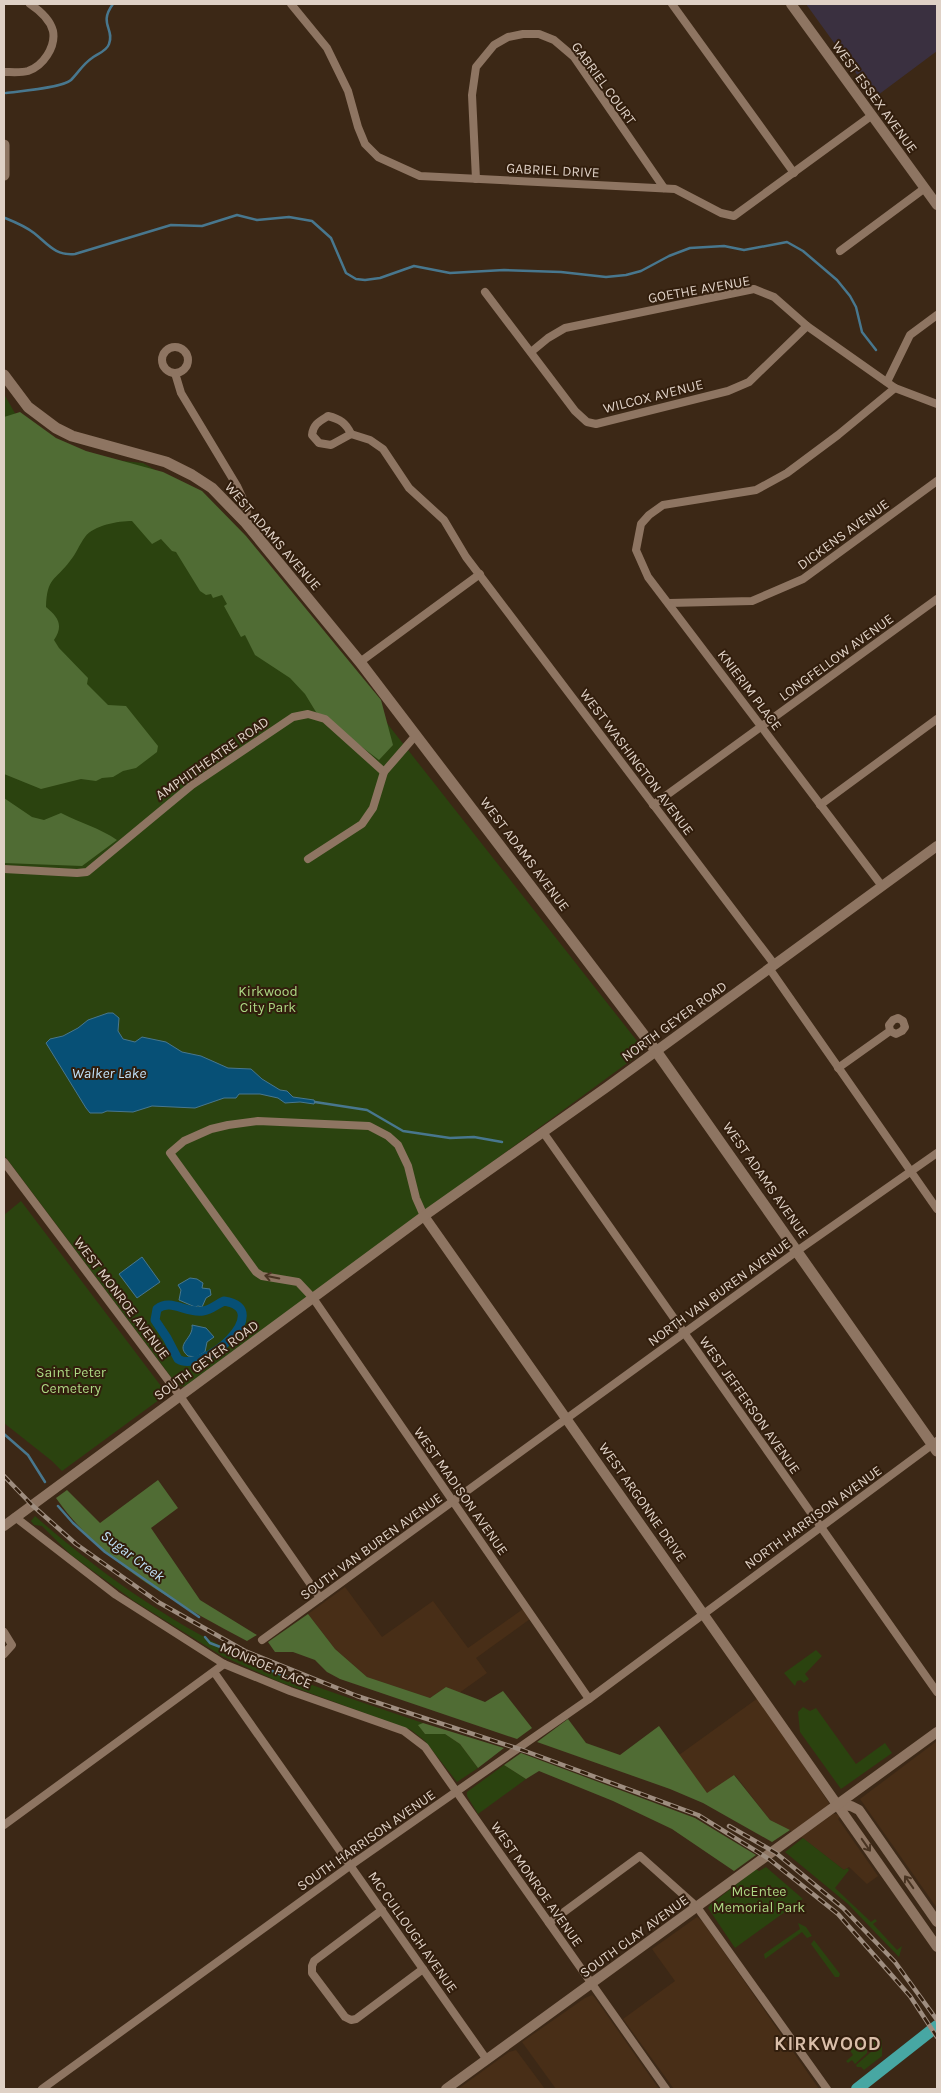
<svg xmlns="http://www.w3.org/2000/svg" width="941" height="2093" font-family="Karla,sans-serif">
  <rect width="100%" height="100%" fill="#3c2816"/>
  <!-- built -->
  <g fill="#482e17">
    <polygon points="345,1587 382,1637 433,1601 468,1648 523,1609 530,1619 476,1658 487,1673 459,1693 446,1687 430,1698 367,1677 335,1649 308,1614"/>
    <polygon points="758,1698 829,1803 828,1806 793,1832 770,1820 735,1775 707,1794 679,1755"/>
    <polygon points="937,1741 937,1908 860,1799"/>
    <polygon points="833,1814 837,1814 840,1817 838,1819 878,1876 867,1884 849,1867 844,1870 801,1837"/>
    <polygon points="697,1917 703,1922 819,2089 674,2089 623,2019 675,1981 652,1949"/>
    <polygon points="592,1995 595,1998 659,2089 556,2089 522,2042 585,1998"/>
    <polygon points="516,2050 545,2089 458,2089 509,2052"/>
  </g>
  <!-- education -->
  <polygon fill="#3a3040" points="806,4 937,4 937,51 874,98"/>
  <!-- green -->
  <g fill="#2b430f">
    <polygon points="4,394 20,422 94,458 143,463 185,487 231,525 641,1046 640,1051 637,1056 185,1387 177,1385 4,1155"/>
    <polygon points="21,1201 167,1394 62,1471 52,1461 4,1423 4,1215"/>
    <path d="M35,1516C102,1575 177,1628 259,1664C312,1687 368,1704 423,1723L419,1725L425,1734H445L460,1744L478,1768L457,1782L425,1741L411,1730L277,1681L222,1656L134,1601L71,1555L42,1526L34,1525L31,1521Z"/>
    <polygon points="816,1650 822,1656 805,1674 809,1679 804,1683 801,1680 797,1681 795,1686 784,1673"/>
    <polygon points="803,1707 810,1711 816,1708 856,1764 885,1743 892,1753 841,1789 800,1732 798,1712"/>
    <polygon points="504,1765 526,1779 478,1814 467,1796 467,1792"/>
    <polygon points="803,1838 844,1870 847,1868 849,1870 835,1888 871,1922 875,1919 877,1921 873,1924 897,1950 902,1946 899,1957 848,1904 785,1852"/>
    <polygon points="766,1867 803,1899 735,1948 708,1908 710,1905 756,1869 759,1871"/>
    <polygon points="798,1923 806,1927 812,1936 807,1938 802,1932 765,1959 764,1954 800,1929"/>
    <polygon points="814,1940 840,1974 839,1977 835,1977 811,1944"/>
    <polygon points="879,2036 882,2041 882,2056 864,2070 861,2067 857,2067 856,2065 871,2052 872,2039"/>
    <polygon points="860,2043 867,2046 867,2053 855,2064 852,2060 848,2063 846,2061 853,2055 849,2049"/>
  </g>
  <!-- forest -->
  <g fill="#506c34">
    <path d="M20,412L56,438L86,451L163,472L202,491L246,536L381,700L393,745L379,760L316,712L305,694L290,678L255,655L245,635L241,637L224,606L227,604L222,595L213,598L211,594L206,595L200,591L176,552L172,551L161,539L152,544L132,521C118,521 94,525 85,537C79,545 76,554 70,561C55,581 47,577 46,607C58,617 64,625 54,640L59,648L88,678L87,684L108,705L126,706L158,746L157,752L136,768L123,771L113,777L102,778L96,781L81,779L41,789L4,774V417Z"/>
    <path d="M4,798L32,817L44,820L61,813C80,823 100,828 117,840L82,866L4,863Z"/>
    <path d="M158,1480L178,1508L151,1528L200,1600L257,1635L247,1641C178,1604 102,1564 56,1498L67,1490L100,1523Z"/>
    <polygon points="308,1614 335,1649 367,1677 430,1698 446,1687 485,1702 503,1691 532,1728 517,1739 340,1679 327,1672 315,1660 293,1652 275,1652 268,1642"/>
    <polygon points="568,1719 586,1743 620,1755 659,1726 707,1793 734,1775 770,1820 790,1830 772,1842 703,1803 670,1789 537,1742"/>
    <polygon points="423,1723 504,1748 478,1768 460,1744 445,1734 425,1734 418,1725"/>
    <polygon points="521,1753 695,1818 756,1855 734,1871 672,1829 613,1801 539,1771 526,1779 504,1765"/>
  </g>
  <!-- water -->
  <g fill="#075076" stroke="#48778e">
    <polygon points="108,1013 113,1013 119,1018 118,1031 123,1039 135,1042 142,1037 166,1042 182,1052 201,1056 228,1068 251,1069 262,1079 280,1090 287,1091 293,1097 314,1100 315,1102 314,1104 300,1102 285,1103 278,1098 260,1094 239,1094 236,1098 224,1098 195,1108 152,1106 133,1112 107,1111 102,1113 90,1113 86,1108 46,1043 50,1039 63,1036 78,1028 88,1020"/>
    <polygon points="142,1257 160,1282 137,1298 119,1274"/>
    <polygon points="190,1278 197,1279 203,1283 202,1288 210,1289 211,1295 206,1298 202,1307 198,1306 195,1307 179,1300 181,1290 178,1285"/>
    <path d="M192,1325L206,1328L214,1337L207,1342L205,1352L196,1357L188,1356C174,1344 194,1339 192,1325Z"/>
  </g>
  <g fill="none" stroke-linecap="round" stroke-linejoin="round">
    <!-- stream -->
    <g stroke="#48778e" stroke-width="2.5">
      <path d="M6,93C20,91 62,88 71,80C78,73 83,64 92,58C97,54 107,51 109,44C115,29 98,24 113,4"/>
      <path d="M5,218C15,222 25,226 34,233C48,244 55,256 75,254L171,225L202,226L237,215L257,220L289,217L312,221L331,238L346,273L356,279L365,280L380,278L414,266L450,273L504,270L561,272L606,277L626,275L641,271L669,256L690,248L724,246L744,250L787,242L803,251L837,280L850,296L856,307L862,332L876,350"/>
      <polyline points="315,1102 367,1110 403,1131 450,1138 474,1137 502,1142"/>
      <polyline points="4,1434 28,1455 45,1482"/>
      <polyline points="58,1506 73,1523 105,1552 199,1617"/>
      <polyline points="205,1637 210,1643 228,1650"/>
      <polyline points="256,1664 303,1684"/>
    </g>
    <!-- canal -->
    <path stroke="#075076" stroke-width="9" d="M224,1301C276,1309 203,1375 178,1359L167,1338L155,1320L157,1309C171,1298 186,1314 203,1311C211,1310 217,1304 224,1301Z"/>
    <!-- minor -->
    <g stroke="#8e7562" stroke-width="8">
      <polyline points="291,4 327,48 348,91 358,127 365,144 378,157 420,176 675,189 721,213 734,216 871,116"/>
      <polyline points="672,4 794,173"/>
      <path d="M4,72C11,72 21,73 28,71C43,66 56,47 53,31C50,19 39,10 30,4"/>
      <polyline points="476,179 472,95 476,67 494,45 508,37 523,34 539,34 554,40 574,57 664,188"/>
      <polyline points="840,251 925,188"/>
      <polyline points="485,292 575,411 587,422 596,424 728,391 749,382 807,326"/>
      <circle cx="175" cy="360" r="13"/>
      <polyline points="531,352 548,338 565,328 754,289 774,297 807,326 895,388 937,404"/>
      <polyline points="175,373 181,393 237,486 247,508 246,523"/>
      <polyline points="887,382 910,335 937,315"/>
      <path d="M328,416C340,419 346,423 351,434L331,445L319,443L312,435C313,424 320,421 328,416Z"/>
      <polyline points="351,434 370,440 383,449 409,488 444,520 466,557 774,964"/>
      <polyline points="669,603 752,601 803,579 937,481"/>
      <polyline points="360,662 480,574"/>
      <polyline points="653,805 937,599"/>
      <polyline points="820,805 937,719"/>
      <polyline points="308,859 362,824 373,808 384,772 416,735"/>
      <polyline points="4,869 77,873 87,872 192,785 293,717 308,714 325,719 384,772"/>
      <polyline points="882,886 648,577 636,550 641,524 649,515 663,505 756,490 787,473 838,435 895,388"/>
      <polyline points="769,968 937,1209"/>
      <polyline points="838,1068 890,1031 896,1034 902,1031 905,1027 903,1021 898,1018 893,1020 889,1025 890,1031"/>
      <polyline points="543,1132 937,1692"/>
      <polyline points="4,1162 180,1396 320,1598"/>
      <polyline points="424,1216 416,1198 408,1166 398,1145 388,1136 369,1126 258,1121 228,1125 211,1129 184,1141 170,1153 256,1272 262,1276 298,1282 313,1298 589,1699"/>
      <polyline points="15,1517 116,1595 224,1664 290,1691 404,1731 425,1747 666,2089"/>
      <polyline points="4,1632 12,1645 4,1654"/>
      <polyline points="262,1640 797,1251 937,1153"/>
      <polyline points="214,1672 487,2060"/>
      <polyline points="4,1825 224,1664"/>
      <polyline points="382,1910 314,1961 312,1966 312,1973 345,2017 351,2020 356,2019 423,1969"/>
      <polyline points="549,1923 640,1856 697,1907 827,2089"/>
      <polyline points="42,2089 351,1865 589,1699 937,1441"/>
    </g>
    <!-- tertiary -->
    <g stroke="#8e7562" stroke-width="10">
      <polyline points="791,4 937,205"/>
      <polyline points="424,1216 937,1947"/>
      <polyline points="4,1526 424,1216 607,1087 937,846"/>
      <polyline points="838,1805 851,1806 859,1810 937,1922"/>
      <polyline points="446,2089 937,1732"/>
    </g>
    <!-- secondary -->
    <g stroke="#8e7562" stroke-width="11">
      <polyline points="4,145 4,175"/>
      <polyline points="4,375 28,407 56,428 72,436 166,462 192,475 212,488 246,523 360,662 656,1051 937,1451"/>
    </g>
    <!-- primary -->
    <polyline stroke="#47a7a3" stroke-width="12" points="857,2089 937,2026"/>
    <!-- rail casing -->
    <g stroke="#9e8d7f" stroke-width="4.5">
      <g id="rail">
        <polyline points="4,1476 32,1505 76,1544 158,1602 245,1651 357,1696 525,1751 698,1815 769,1859 838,1914 910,1996 937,2037"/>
        <polyline points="729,1826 776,1853 843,1908 895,1962 937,2020"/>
      </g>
    </g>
    <!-- rail -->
    <use href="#rail" stroke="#321e0d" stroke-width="2.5" stroke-dasharray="8" stroke-linecap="butt"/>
  </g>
  <!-- one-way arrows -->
  <defs><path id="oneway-shaft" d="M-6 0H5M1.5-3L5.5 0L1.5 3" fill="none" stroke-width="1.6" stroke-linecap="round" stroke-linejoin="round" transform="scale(1.25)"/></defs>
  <g stroke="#493422">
    <use href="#oneway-shaft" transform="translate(272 1277) rotate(-169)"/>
    <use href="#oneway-shaft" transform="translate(866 1845) rotate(55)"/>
    <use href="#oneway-shaft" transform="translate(909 1882) rotate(-125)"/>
  </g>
  <g text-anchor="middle" stroke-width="4" stroke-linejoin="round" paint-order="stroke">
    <!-- street labels -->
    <g font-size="14" fill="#dfd1c6" stroke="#321e0d">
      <text transform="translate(604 83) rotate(54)" y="5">GABRIEL COURT</text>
      <text transform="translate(875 97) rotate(54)" y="5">WEST ESSEX AVENUE</text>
      <text transform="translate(553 170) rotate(3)" y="5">GABRIEL DRIVE</text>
      <text transform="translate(699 289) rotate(-10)" y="5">GOETHE AVENUE</text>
      <text transform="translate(653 396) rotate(-14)" y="5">WILCOX AVENUE</text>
      <text transform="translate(843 534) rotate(-36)" y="5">DICKENS AVENUE</text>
      <text transform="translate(273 536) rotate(49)" y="5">WEST ADAMS AVENUE</text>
      <text transform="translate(836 657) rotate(-36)" y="5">LONGFELLOW AVENUE</text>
      <text transform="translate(750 690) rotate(53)" y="5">KNIERIM PLACE</text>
      <text transform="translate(212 758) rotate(-35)" y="5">AMPHITHEATRE ROAD</text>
      <text transform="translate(637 762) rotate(53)" y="5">WEST WASHINGTON AVENUE</text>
      <text transform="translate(525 854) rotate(53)" y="5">WEST ADAMS AVENUE</text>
      <text transform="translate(674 1021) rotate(-36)" y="5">NORTH GEYER ROAD</text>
      <text transform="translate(766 1180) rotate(55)" y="5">WEST ADAMS AVENUE</text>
      <text transform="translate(719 1292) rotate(-36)" y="5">NORTH VAN BUREN AVENUE</text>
      <text transform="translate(122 1298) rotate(53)" y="5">WEST MONROE AVENUE</text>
      <text transform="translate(206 1360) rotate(-36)" y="5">SOUTH GEYER ROAD</text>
      <text transform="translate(750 1405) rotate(55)" y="5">WEST JEFFERSON AVENUE</text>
      <text transform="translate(461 1491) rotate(55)" y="5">WEST MADISON AVENUE</text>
      <text transform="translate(643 1502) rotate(55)" y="5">WEST ARGONNE DRIVE</text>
      <text transform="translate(813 1517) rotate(-36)" y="5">NORTH HARRISON AVENUE</text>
      <text transform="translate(371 1546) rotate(-36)" y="5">SOUTH VAN BUREN AVENUE</text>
      <text transform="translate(266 1665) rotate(23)" y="5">MONROE PLACE</text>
      <text transform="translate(366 1840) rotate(-35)" y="5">SOUTH HARRISON AVENUE</text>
      <text transform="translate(537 1884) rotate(55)" y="5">WEST MONROE AVENUE</text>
      <text transform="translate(413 1932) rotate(55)" y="5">MC CULLOUGH AVENUE</text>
      <text transform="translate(634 1936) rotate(-36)" y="5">SOUTH CLAY AVENUE</text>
    </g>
    <!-- park labels -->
    <g font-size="14" fill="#add884" stroke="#321e0d">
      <text x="268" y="996">Kirkwood<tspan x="268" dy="16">City Park</tspan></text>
      <text x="71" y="1377">Saint Peter<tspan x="71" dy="16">Cemetery</tspan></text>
      <text x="759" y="1896">McEntee<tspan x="759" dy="16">Memorial Park</tspan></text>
    </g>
    <!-- water labels -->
    <g font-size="15" font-style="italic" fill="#c1e2fa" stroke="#321e0d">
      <text x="109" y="1078">Walker Lake</text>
      <text transform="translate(133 1556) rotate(37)" y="5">Sugar Creek</text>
    </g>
    <!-- district labels -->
    <g font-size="19" font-weight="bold" letter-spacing="1" fill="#d9bea9" stroke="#321e0d">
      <text x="828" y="2050">KIRKWOOD</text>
    </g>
  </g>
  <!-- border -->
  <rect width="941" height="2093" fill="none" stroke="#dfd1c6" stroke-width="10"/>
</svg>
